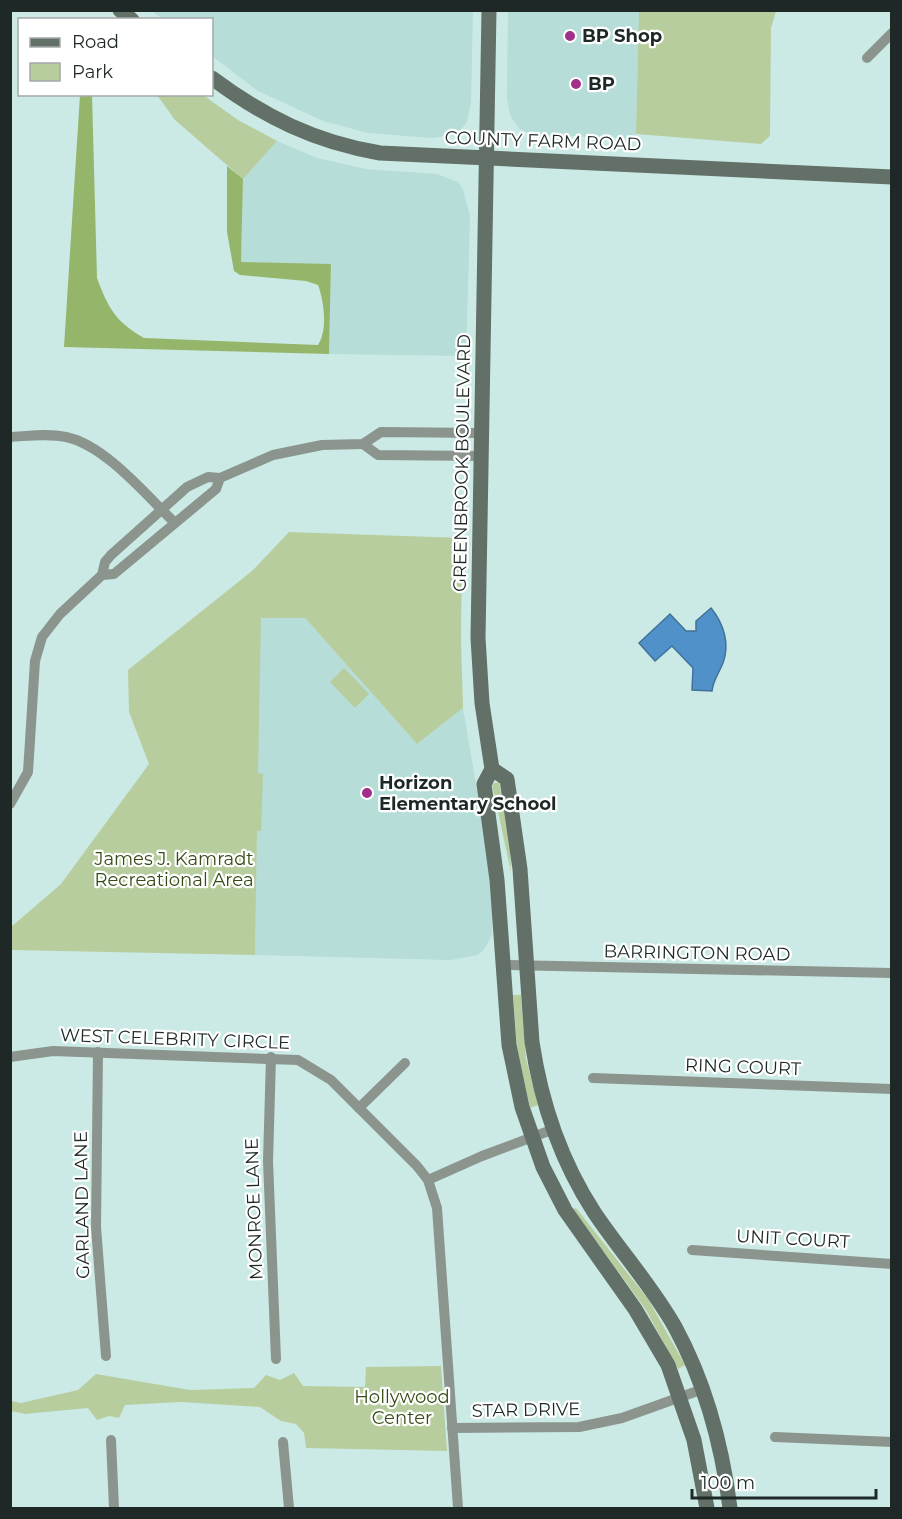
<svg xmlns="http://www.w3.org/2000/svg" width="902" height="1519" font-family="Montserrat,sans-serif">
  <rect width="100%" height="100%" fill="#cbeae6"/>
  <!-- built -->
  <g fill="#b6ddd8">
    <polygon points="151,11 473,11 471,102 467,122 460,131 453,135 432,138 368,133 323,121 258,91 212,56 212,20 163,19"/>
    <polygon points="508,11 639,11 636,139 548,135 529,133 519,129 510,115 507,98"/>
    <polygon points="277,141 317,158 366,169 437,174 458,182 463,189 470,216 466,356 329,354 331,265 241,262 243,179"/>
    <polygon points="260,618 305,618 417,744 463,708 486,843 492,908 492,935 483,951 477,955 451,960 255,955"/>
  </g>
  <!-- green -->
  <g fill="#b8cd9e">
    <polygon points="639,11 776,11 771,28 770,136 761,144 636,134"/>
    <polygon points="157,95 203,95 238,120 277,141 243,179 175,120"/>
    <polygon points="289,532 462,538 461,640 463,708 417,744 305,618 261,618 258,773 263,774 261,831 257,831 255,955 11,950 11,927 61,884 149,764 129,712 128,670 252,571"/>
    <polygon points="344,668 369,694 355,708 330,682"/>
    <polygon points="499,782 510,844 511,872 492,784"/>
    <polygon points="513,995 521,995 526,1059 538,1105 530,1108 517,1048"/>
    <polygon points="576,1208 648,1299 685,1365 678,1369 646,1310 573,1209"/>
    <polygon points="441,1366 447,1451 306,1448 304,1433 296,1424 281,1421 260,1407 181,1402 125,1405 119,1418 109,1416 97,1420 88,1408 25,1414 11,1411 11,1401 21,1403 78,1390 96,1374 190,1390 254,1388 266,1375 280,1380 294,1373 303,1386 365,1387 366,1367"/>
  </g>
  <!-- forest -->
  <path fill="#95b66a" d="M80,95H92L97,278C108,308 116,322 144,338L318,345C328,330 324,301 318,285L306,281L240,275L234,271L227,232V166L243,179L241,262L331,264L329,354L64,347Z"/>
  <!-- water -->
  <path fill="#5191c9" stroke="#417298" stroke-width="1.5" d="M711,608C724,624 730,644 723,663C719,673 713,680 712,691L692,690L693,668L672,646L655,661L639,643L670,614L686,631H696V621Z"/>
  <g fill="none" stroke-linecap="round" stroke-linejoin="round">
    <!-- street -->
    <g stroke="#8b958e" stroke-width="10">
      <polyline points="867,58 892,33"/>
      <path d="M10,437C29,436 48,433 66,437C105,445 146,495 174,522"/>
      <polyline points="363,444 378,455 482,456"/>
      <polyline points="102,575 114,574 216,489 220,478"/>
      <polyline points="10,804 28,772 35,661 42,637 60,614 102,575 105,562 111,555 187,487 208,477 220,478 273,455 322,445 363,444 381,432 482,433"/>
      <polyline points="502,965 892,973"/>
      <polyline points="98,1052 96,1227 106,1356"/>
      <polyline points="10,1057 53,1051 298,1060 331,1080 417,1166 428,1180 437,1208 458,1508"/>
      <polyline points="271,1057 268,1161 276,1359"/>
      <polyline points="593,1078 892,1089"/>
      <polyline points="359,1108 405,1063"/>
      <polyline points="428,1180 482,1156 554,1129"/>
      <polyline points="692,1250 892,1264"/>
      <polyline points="452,1428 579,1427 622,1418 703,1389"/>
      <polyline points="775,1437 892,1442"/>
      <polyline points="111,1440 114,1508"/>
      <polyline points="283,1442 289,1508"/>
    </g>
    <!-- secondary -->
    <g stroke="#627067" stroke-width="15">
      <polyline points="120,10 132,20"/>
      <polyline points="489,10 478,638 482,703 492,769 484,784 497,880 509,1045 522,1107 543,1167 565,1210 635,1309 668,1365 694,1440 707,1508"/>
      <path d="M212,78C264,117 315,142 380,153L892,177"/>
      <path d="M492,769L507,779L520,869L532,1042C541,1102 561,1161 594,1212C620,1251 652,1286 675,1327C706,1384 722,1445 730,1508"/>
    </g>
  </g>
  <!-- markers -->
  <g fill="#a02e8a" stroke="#fff" stroke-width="2">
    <circle cx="570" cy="36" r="6"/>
    <circle cx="576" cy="84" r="6"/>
    <circle cx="367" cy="793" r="6"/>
  </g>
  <g text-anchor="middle" stroke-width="4.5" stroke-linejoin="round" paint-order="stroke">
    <!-- poi labels -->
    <g font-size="18" font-weight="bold" fill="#1d2827" stroke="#fff" text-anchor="start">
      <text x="582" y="42">BP Shop</text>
      <text x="588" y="90">BP</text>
      <text x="379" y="789">Horizon<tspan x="379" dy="21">Elementary School</tspan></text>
    </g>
    <!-- street labels -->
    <g font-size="18" fill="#1d2827" stroke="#fff">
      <text transform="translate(543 141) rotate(2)" y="6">COUNTY FARM ROAD</text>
      <text transform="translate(462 463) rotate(-89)" y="6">GREENBROOK BOULEVARD</text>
      <text transform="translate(697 953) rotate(1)" y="6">BARRINGTON ROAD</text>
      <text transform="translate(175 1039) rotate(2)" y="6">WEST CELEBRITY CIRCLE</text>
      <text transform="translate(743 1067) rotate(2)" y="6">RING COURT</text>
      <text transform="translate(82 1205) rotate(-91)" y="6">GARLAND LANE</text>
      <text transform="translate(254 1209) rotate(-92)" y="6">MONROE LANE</text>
      <text transform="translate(793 1239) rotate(3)" y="6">UNIT COURT</text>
      <text transform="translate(526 1410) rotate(-1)" y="6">STAR DRIVE</text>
    </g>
    <!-- park labels -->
    <g font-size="18" fill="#364b15" stroke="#fff">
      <text x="174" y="865">James J. Kamradt<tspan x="174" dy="21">Recreational Area</tspan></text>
      <text x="402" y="1403">Hollywood<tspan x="402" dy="21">Center</tspan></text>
    </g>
  </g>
  <!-- border -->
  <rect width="902" height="1519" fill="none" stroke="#1d2827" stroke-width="24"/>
  <!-- legend -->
  <rect x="18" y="18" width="195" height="78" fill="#ffffff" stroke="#a5a9a9" stroke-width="1.5"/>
  <rect x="30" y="38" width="30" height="9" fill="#627067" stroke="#a5a9a9" stroke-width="1.5"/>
  <text x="72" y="48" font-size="18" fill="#1d2827">Road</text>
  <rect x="30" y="63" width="30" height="18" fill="#b8cd9e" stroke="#a5a9a9" stroke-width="1.5"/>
  <text x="72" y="78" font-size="18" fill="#1d2827">Park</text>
  <!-- scale -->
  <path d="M692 1489v9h184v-9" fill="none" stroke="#1d2827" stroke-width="3"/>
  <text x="701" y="1489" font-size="18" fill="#1d2827" stroke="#ffffff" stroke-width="4.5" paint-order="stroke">100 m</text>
</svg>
